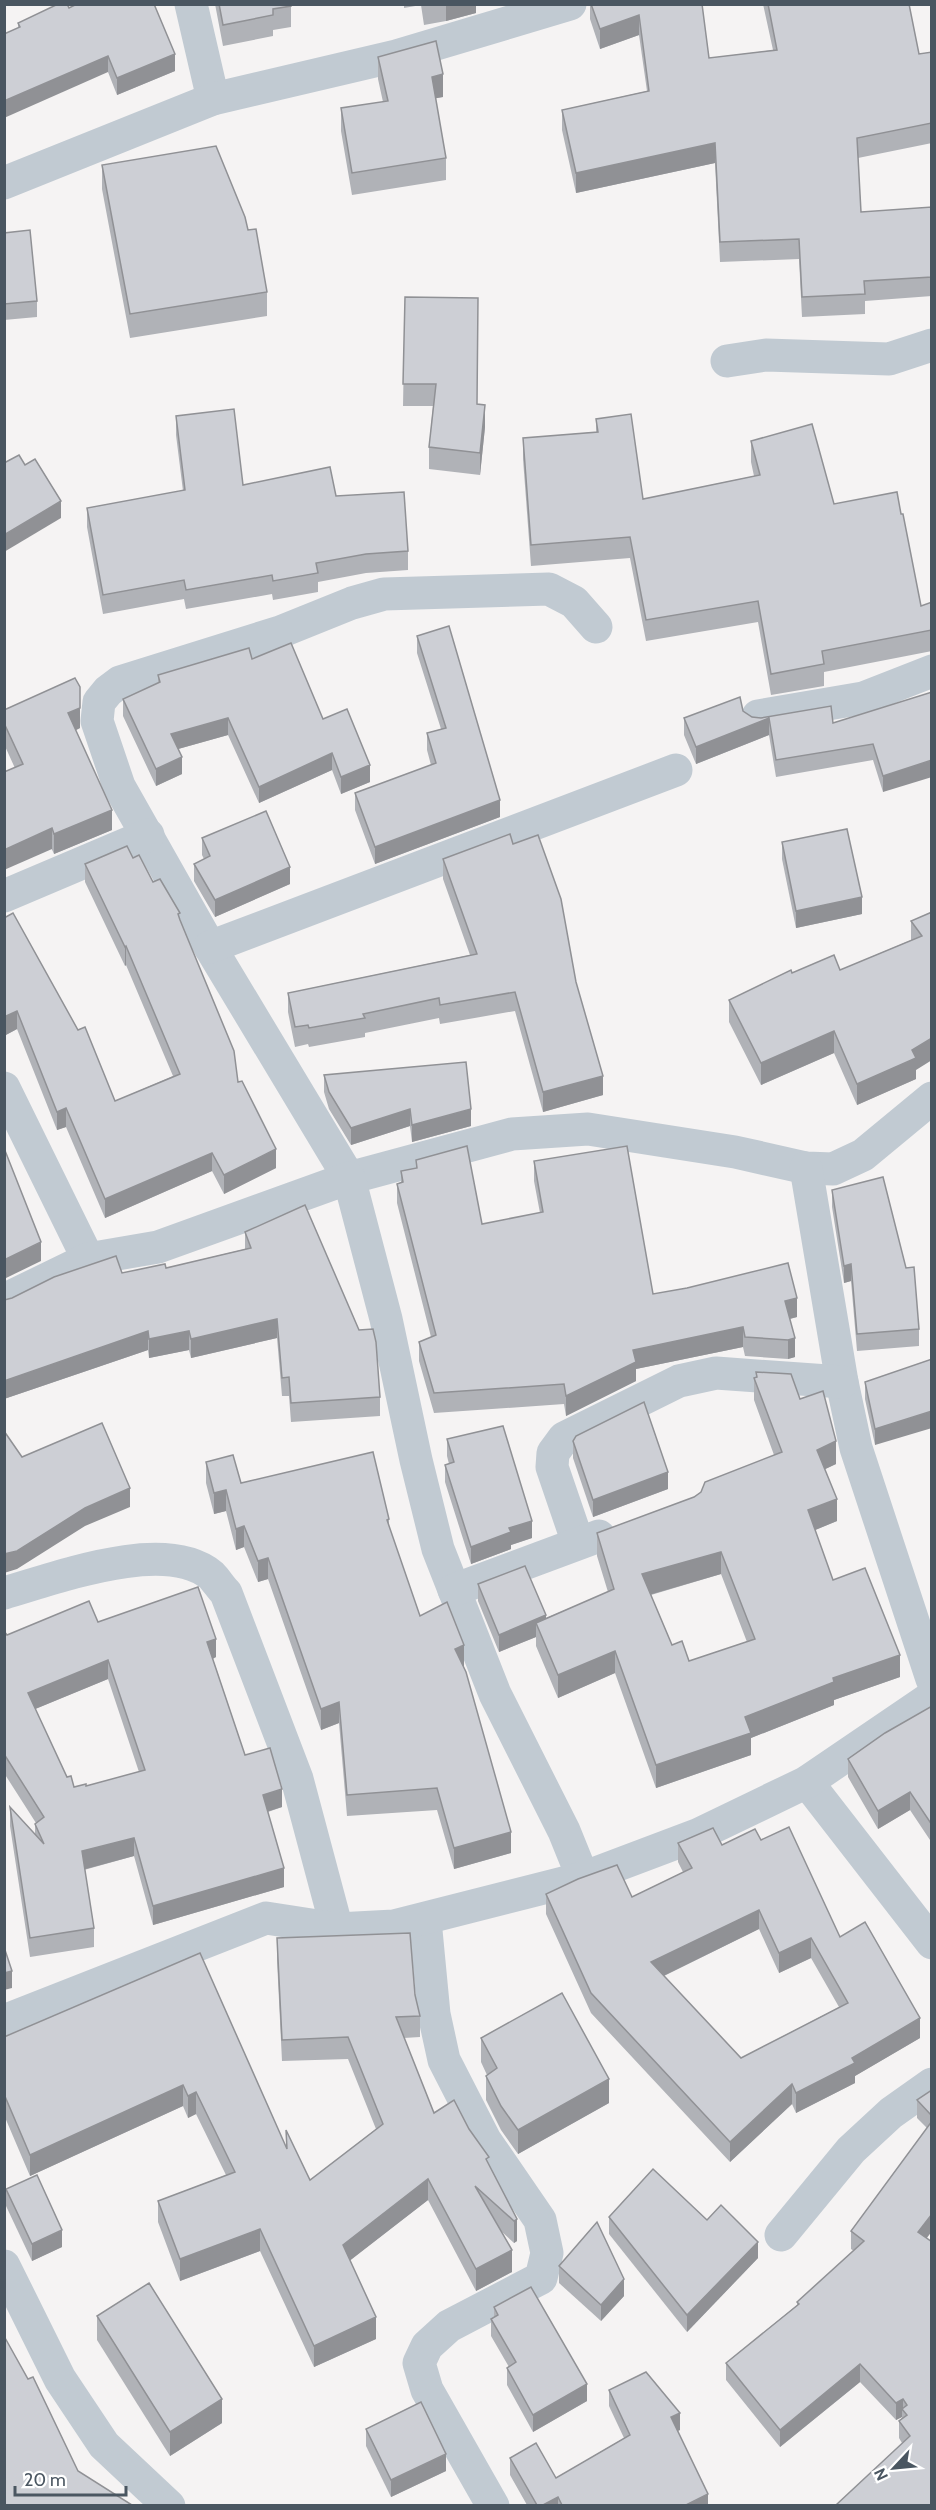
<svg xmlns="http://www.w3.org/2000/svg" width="936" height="2510" font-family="Cabin,sans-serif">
  <rect width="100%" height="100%" fill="#f5f3f3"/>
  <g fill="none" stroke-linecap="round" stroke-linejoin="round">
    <!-- minor -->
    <g stroke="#c1cad2" stroke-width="33">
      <polyline points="191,4 213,99"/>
      <polyline points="4,183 213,99 396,56 570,4"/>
      <polyline points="727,361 766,355 889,359 932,345"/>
      <polyline points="596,627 574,602 549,589 384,594 352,603 280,632 120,682 108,691 99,702 97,721 119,786 210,947 349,1178 512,1134 588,1129 735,1152 806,1168 833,1169 863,1155 932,1098"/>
      <polyline points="758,716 863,698 932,671"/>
      <polyline points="4,896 148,835"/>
      <polyline points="210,947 676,770"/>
      <polyline points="4,1088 88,1259"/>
      <polyline points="806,1168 842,1382 856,1448 932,1679"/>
      <polyline points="4,1300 88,1259 158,1247 349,1178 386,1319 416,1460 438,1549 495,1694 564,1831 583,1878"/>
      <polyline points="578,1543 552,1467 553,1453 564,1438 679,1381 716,1373 842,1382"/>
      <polyline points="454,1590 599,1536"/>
      <path d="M4,1593C57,1578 164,1537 211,1575C216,1580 221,1588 226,1593L297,1779L337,1929"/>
      <polyline points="807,1782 932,1943"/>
      <polyline points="425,1920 434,2014 444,2060 485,2140 540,2220 547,2253 541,2278 449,2326 427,2346 419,2363 427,2390 493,2506"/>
      <polyline points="4,2021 266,1918 337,1929 394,1926 583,1878 697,1835 807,1782 932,1697"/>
      <polyline points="781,2235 851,2150 891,2113 932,2084"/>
      <polyline points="4,2266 60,2379 104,2445 169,2506"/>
    </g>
  </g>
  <!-- wall -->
  <g fill="#b0b2b7" fill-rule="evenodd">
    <polygon points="215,4 291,4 291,27 273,30 273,36 223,46"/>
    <polygon points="404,4 476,4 476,13 446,21 424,25 421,5 404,8"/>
    <polygon points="590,4 702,4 709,58 773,50 763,4 909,4 919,54 932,52 932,143 858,158 861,212 932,207 932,296 865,301 865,314 802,317 799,259 720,262 715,163 576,193 562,130 562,110 647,91 639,35 600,49 590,19"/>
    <polygon points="69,8 175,71 117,95 108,72 18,28 18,23"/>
    <polygon points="378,57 443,97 435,98 446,158 446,180 352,195 341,131 341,108 383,102 378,79"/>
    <polygon points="102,165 248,230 267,292 267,316 130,338 102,189"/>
    <polygon points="4,233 37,301 37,317 4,320"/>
    <polygon points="405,297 477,404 485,427 480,475 429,469 429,447 433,406 403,406"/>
    <polygon points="176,416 243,485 336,496 408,551 408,570 366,573 318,582 318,592 273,600 272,594 186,609 184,599 103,614 87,527 87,508 183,491 176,435"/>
    <polygon points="596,419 643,499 754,476 751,462 751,441 834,504 921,606 932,602 932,651 824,672 824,686 771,695 758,622 646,641 630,558 531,566 523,459 523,438 596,432"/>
    <polygon points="417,636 500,817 375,864 355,810 355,793 431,765 427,750 427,733 441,729 417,653"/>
    <polygon points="252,659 323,719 370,782 341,794 332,770 259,803 228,735 178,749 182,774 156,786 123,716 123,699 158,684 158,675"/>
    <polygon points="932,692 883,792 873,760 776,777 769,735 696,764 684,735 684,718 743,711 752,717 833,723"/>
    <polygon points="4,710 80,728 76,730 112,830 54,854 4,744"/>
    <polygon points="202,838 290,884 215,917 194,881 194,864 204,859 202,855"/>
    <polygon points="782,842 862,914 796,928 782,859"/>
    <polygon points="513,844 576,982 603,1095 543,1112 515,1011 440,1024 439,1018 365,1033 365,1037 309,1047 308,1044 295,1047 288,1012 288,993 470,955 443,879 443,859"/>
    <polygon points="133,858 153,882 180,919 238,1082 276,1168 224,1194 212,1171 105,1218 66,1127 57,1130 17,1029 4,1036 4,918 115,1101 173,1076 126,965 125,966 85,882 85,864"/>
    <polygon points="932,912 916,1070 916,1079 857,1105 834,1053 761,1085 729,1022 729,1000 792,973 840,970 911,940 911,921"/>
    <polygon points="324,1075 471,1126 412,1142 410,1126 351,1145 329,1109 324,1092"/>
    <polygon points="416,1160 482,1224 540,1213 534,1181 534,1161 653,1294 797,1317 790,1319 795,1357 788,1359 745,1356 743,1347 636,1369 636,1381 566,1416 564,1404 434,1413 419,1361 419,1342 431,1337 397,1203 397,1184 401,1182 401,1171 416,1168"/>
    <polygon points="832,1190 919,1329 919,1346 857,1351 851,1281 844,1283 832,1207"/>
    <polygon points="245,1232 380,1397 380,1416 291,1422 289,1396 282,1396 277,1338 191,1358 189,1350 149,1358 148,1350 4,1399 4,1300 122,1273 166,1268 245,1249"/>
    <polygon points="932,1359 875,1445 865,1399 865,1382"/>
    <path d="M756,1372L800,1399L836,1464L825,1469L837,1521L815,1530L833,1580L900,1677L834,1700V1705L751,1738V1755L656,1788L615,1673L558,1698L536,1646V1637L499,1652L478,1601V1584L546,1618L608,1592L597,1556V1533L694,1497L774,1455L754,1400V1378L756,1377ZM721,1574L747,1642L689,1661L672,1645L651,1595Z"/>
    <polygon points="447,1439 532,1538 511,1545 511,1549 471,1564 445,1482 445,1465 449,1464 447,1456"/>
    <polygon points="573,1441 668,1489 593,1517 573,1458"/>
    <polygon points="206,1462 241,1483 389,1519 389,1528 420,1616 464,1667 463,1667 511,1853 454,1869 437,1810 347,1816 339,1723 321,1730 268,1579 258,1582 244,1547 236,1550 226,1511 214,1514 206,1483"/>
    <path d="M98,1622L216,1657L213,1659L245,1755L282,1807L268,1812L284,1887L153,1925L134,1856L84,1870L94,1928V1947L30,1957L10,1826V1807L35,1834V1824L36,1823L4,1773V1631L7,1635ZM108,1679L139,1772L86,1786L74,1787L67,1777L35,1709Z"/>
    <polygon points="932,1706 932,1843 910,1810 878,1829 848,1777 848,1759"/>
    <path d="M761,1840L840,1937L920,2038L855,2076V2083L796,2113L792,2104L730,2162L591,2013L546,1914V1894L632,1897L683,1872L678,1862V1843L722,1845ZM759,1929L779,1973L811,1958L839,2007L741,2058L664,1976Z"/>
    <polygon points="277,1938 415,1995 420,2016 420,2037 404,2038 434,2113 489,2165 517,2219 517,2241 514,2243 501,2231 512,2272 476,2291 428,2200 350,2260 376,2339 314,2367 260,2251 180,2281 158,2222 158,2201 226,2175 196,2114 188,2118 183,2106 30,2176 4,2115 4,2037 200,1953 286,2147 286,2130 310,2180 376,2129 348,2059 282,2061 277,1960"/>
    <polygon points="481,2038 609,2103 518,2154 501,2130 486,2100 486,2076 487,2075 481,2062"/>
    <polygon points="932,2090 932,2231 926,2238 932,2505 902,2443 899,2438 899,2421 902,2418 902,2417 896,2420 860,2382 780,2447 726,2380 726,2363 797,2305 797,2302 854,2251 851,2249 851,2231 927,2128 917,2118 917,2100"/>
    <polygon points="6,2189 62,2247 32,2261 6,2206"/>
    <polygon points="609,2217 707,2220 758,2258 687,2332 609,2234"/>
    <polygon points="559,2266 624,2296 601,2321 559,2283"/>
    <polygon points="494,2307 587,2401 533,2432 507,2385 507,2368 509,2367 491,2336 491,2319 494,2318"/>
    <polygon points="97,2316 222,2423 170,2456 97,2340"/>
    <polygon points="609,2390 680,2430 677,2431 708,2505 527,2505 510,2475 510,2458 556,2478 624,2438 609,2406"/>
    <polygon points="366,2429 446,2471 391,2497 366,2446"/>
  </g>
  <!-- shaded-wall -->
  <g fill="#909195">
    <polygon points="446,4 476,4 476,13 446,21"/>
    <polygon points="639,15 639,35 600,49 600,29"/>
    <polygon points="175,54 175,71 117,95 117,78"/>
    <polygon points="108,56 108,72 4,118 4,101"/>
    <polygon points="443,74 443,97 432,99 432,77"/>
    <polygon points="715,143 715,163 576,193 576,173"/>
    <polygon points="485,405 485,427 480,475 480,453"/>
    <polygon points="61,501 61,518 4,552 4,535"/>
    <polygon points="80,708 80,728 68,734 68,713"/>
    <polygon points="228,718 228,735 171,751 171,734"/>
    <polygon points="769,718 769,735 696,764 696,747"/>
    <polygon points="332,753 332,770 259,803 259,787"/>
    <polygon points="182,757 182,774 156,786 156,769"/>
    <polygon points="932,760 932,777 883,792 883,776"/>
    <polygon points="370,765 370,782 341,794 341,777"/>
    <polygon points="500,800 500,817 375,864 375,847"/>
    <polygon points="112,810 112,830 54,854 54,834"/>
    <polygon points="52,828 52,849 4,870 4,850"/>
    <polygon points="290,867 290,884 215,917 215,900"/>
    <polygon points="862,897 862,914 796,928 796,911"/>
    <polygon points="126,946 126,965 125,966 125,947"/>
    <polygon points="17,1011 17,1029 4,1036 4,1017"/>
    <polygon points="834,1031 834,1053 761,1085 761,1063"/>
    <polygon points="932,1038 932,1060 916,1070 916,1079 857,1105 857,1084"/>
    <polygon points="603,1076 603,1095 543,1112 543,1092"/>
    <polygon points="66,1108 66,1127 57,1130 57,1112"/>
    <polygon points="410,1109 410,1126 351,1145 351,1128"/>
    <polygon points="471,1109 471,1126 412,1142 412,1125"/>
    <polygon points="276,1149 276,1168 224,1194 224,1175"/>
    <polygon points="212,1153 212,1171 105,1218 105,1199"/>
    <polygon points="41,1242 41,1261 4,1279 4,1260"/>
    <polygon points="851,1264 851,1281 844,1283 844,1266"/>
    <polygon points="797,1298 797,1317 785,1320 785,1301"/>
    <polygon points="277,1319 277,1338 191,1358 191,1339"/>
    <polygon points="743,1327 743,1347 636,1369 636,1381 566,1416 566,1396 633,1350"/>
    <polygon points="148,1331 148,1350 4,1399 4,1381"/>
    <polygon points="189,1331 189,1350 149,1358 149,1339"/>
    <polygon points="795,1338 795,1357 788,1359 788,1340"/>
    <polygon points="932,1411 932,1428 875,1445 875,1429"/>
    <polygon points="836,1441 836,1464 817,1473 817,1450"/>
    <polygon points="668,1472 668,1489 593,1517 593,1500"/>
    <polygon points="130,1488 130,1507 85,1526 17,1569 4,1573 4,1554 85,1508"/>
    <polygon points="226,1490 226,1511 214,1514 214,1493"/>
    <polygon points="837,1499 837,1521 808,1533 808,1510"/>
    <polygon points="532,1521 532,1538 511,1545 511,1549 471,1564 471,1547 509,1528"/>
    <polygon points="244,1526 244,1547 236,1550 236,1529"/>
    <polygon points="721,1552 721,1574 642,1597 642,1574"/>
    <polygon points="268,1558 268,1579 258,1582 258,1561"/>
    <polygon points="546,1615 546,1632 536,1623 536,1637 499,1652 499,1635"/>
    <polygon points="216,1639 216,1657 207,1661 207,1642"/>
    <polygon points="464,1645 464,1667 455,1671 455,1649"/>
    <polygon points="615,1651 615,1673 558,1698 558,1675"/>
    <polygon points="900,1655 900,1677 834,1700 834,1705 751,1738 751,1755 656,1788 656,1765 745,1717 833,1678"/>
    <polygon points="108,1660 108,1679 28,1712 28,1693"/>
    <polygon points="339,1702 339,1723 321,1730 321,1709"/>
    <polygon points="282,1789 282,1807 263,1813 263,1795"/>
    <polygon points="910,1792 910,1810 878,1829 878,1811"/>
    <polygon points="511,1832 511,1853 454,1869 454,1848"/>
    <polygon points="134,1838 134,1856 82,1870 82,1851"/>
    <polygon points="284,1868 284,1887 153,1925 153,1906"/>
    <polygon points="759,1910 759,1929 651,1982 651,1962"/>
    <polygon points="811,1938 811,1958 779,1973 779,1953"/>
    <polygon points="12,1971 12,1988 4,1990 4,1973"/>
    <polygon points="920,2018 920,2038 855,2076 855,2083 796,2113 796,2093 852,2058"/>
    <polygon points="609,2079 609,2103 518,2154 518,2130"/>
    <polygon points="792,2084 792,2104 730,2162 730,2142"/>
    <polygon points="183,2085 183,2106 30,2176 30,2155"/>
    <polygon points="196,2092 196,2114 188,2118 188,2096"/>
    <polygon points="428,2179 428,2200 343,2266 343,2245"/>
    <polygon points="932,2214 932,2231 918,2250 918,2232"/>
    <polygon points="517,2219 517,2241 514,2243 514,2221"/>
    <polygon points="260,2229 260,2251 180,2281 180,2259"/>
    <polygon points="62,2230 62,2247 32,2261 32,2244"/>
    <polygon points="758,2242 758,2258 687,2332 687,2315"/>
    <polygon points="512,2250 512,2272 476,2291 476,2269"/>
    <polygon points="624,2279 624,2296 601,2321 601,2305"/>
    <polygon points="376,2317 376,2339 314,2367 314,2346"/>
    <polygon points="860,2364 860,2382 780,2447 780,2430"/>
    <polygon points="587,2384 587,2401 533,2432 533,2415"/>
    <polygon points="222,2399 222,2423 170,2456 170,2432"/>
    <polygon points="903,2399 903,2411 902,2409 902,2417 896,2420 896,2403"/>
    <polygon points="680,2413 680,2430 671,2434 671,2417"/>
    <polygon points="446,2454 446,2471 391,2497 391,2480"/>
    <polygon points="708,2494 708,2505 686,2505"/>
    <polygon points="558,2497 558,2505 543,2505"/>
  </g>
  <!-- building -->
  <g fill="#cdcfd5" stroke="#909195" stroke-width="1.5" fill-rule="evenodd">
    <polygon points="58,4 67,4 69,8 77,4 154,4 175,54 117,78 108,56 4,101 4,34 20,27 18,23"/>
    <polygon points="219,4 291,4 291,6 273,9 273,15 223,25"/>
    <polygon points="591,4 702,4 709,58 777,50 768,4 909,4 919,54 932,52 932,123 857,138 861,212 932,207 932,277 864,281 865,294 802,297 799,239 720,242 715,143 576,173 562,110 649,91 639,15 600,29"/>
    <polygon points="436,41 443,74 432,77 446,158 352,173 341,108 388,101 378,57"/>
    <polygon points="216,146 245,217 248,230 256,229 267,292 130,314 102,165"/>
    <polygon points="30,230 37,301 4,304 4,233"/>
    <polygon points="405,297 478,298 477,404 485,405 480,453 429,447 436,384 403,384"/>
    <polygon points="234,409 243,485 330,467 336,496 404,492 408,551 366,554 316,563 318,573 273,581 272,575 186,590 184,580 103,595 87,508 185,490 176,416"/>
    <polygon points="631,414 643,499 760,475 751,441 812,424 834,504 897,492 901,514 903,514 921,606 932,602 932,630 822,651 824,664 771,674 758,601 646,620 630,537 531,545 523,438 598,432 596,419"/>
    <polygon points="19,455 25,465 35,459 61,501 4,535 4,463"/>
    <polygon points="449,626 500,800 375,847 355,793 436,763 427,733 446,728 417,636"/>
    <polygon points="291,643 323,719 347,709 370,765 341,777 332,753 259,787 228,718 171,734 182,757 156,769 123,699 160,682 158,675 249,648 252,659"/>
    <polygon points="75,678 80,687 80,708 68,713 112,810 54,834 52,828 4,850 4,772 23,764 4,723 4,710"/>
    <polygon points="932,692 932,760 883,776 873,744 776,760 769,718 696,747 684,718 740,697 743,711 752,717 761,718 831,706 833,723"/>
    <polygon points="266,811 290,867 215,900 194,864 210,856 202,838"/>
    <polygon points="847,829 862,897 796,911 782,842"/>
    <polygon points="510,834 513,844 538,835 561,899 576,982 603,1076 543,1092 515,992 440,1005 439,998 363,1014 365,1018 309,1028 308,1025 295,1027 288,993 477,954 443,859"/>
    <polygon points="127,846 133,858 139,855 153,882 160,879 180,913 178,914 180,920 234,1051 238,1082 242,1081 276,1149 224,1175 212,1153 105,1199 66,1108 57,1112 17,1011 4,1017 4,918 13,913 78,1030 85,1027 115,1101 180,1074 126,946 125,947 85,864"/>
    <polygon points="932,912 932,1038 912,1050 916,1058 857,1084 834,1031 761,1063 729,1000 791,970 792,973 834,955 840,970 922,936 911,921"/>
    <polygon points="466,1062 471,1109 412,1125 410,1109 351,1128 329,1092 324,1075"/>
    <polygon points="467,1146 482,1224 543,1212 534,1161 627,1146 653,1294 687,1288 788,1263 797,1298 785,1301 795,1338 788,1340 745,1337 743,1327 633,1350 636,1362 566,1396 564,1384 434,1393 419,1342 436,1335 397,1184 403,1182 401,1171 417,1168 416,1160"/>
    <polygon points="4,1148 41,1242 4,1260"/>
    <polygon points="883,1177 906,1268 914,1267 919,1329 857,1334 851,1264 844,1266 832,1190"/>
    <polygon points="305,1205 359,1330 373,1329 376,1342 380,1397 291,1403 289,1377 282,1378 277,1319 191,1339 189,1331 149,1339 148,1331 4,1381 4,1300 12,1298 54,1277 116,1256 122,1273 165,1264 166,1268 251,1248 245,1232"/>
    <polygon points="932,1359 932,1411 875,1429 865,1382"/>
    <path d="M756,1372L791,1374L800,1399L823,1391L836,1441L817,1450L837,1499L808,1510L833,1580L865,1568L900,1655L833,1678L834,1682L745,1717L751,1733L656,1765L615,1651L558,1675L536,1623L614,1589L597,1533L694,1497L701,1492L705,1482L782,1452L754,1378L757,1377ZM721,1552L755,1639L689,1661L682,1641L672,1645L642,1574Z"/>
    <polygon points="644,1402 668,1472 593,1500 573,1441 576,1436"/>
    <polygon points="102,1423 130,1488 85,1508 17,1551 4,1554 4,1431 22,1457"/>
    <polygon points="503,1426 532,1521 509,1528 511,1532 471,1547 445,1465 454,1462 447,1439"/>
    <polygon points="373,1452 389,1519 387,1520 420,1616 447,1602 464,1645 455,1649 466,1672 511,1832 454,1848 437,1788 347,1795 339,1702 321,1709 268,1558 258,1561 244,1526 236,1529 226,1490 214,1493 206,1462 233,1455 241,1483"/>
    <polygon points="525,1566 546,1615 499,1635 478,1584"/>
    <path d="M198,1587L216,1639L207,1642L245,1755L270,1748L282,1789L263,1795L284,1868L153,1906L134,1838L82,1851L94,1928L30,1938L10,1807L44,1844L35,1824L44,1817L4,1754V1631L7,1635L89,1601L98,1622ZM108,1660L145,1770L86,1786V1784L74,1787L71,1776L67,1777L28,1693Z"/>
    <polygon points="932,1706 932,1825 910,1792 878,1811 848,1759 885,1733"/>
    <path d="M789,1827L840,1937L865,1922L920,2018L852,2058L855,2063L796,2093L792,2084L730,2142L591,1993L546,1894L578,1879L617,1865L632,1897L692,1868L678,1843L713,1828L722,1845L755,1829L761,1840ZM759,1910L779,1953L811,1938L848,2003L741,2058L651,1962Z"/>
    <polygon points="410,1933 415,1995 420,2016 396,2017 434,2113 454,2100 469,2129 489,2157 486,2159 517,2219 514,2221 475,2186 512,2250 476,2269 428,2179 343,2245 376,2317 314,2346 260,2229 180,2259 158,2201 235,2172 196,2092 188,2096 183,2085 30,2155 4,2094 4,2037 200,1953 287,2149 286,2130 310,2180 383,2124 348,2037 282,2040 277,1938"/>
    <polygon points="4,1947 12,1971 4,1973"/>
    <polygon points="562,1993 609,2079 518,2130 501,2106 486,2076 497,2068 481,2038"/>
    <polygon points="932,2090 932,2116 917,2100"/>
    <polygon points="932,2121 932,2214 918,2232 932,2242 932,2505 836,2505 910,2436 899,2421 907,2415 902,2409 907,2405 903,2399 896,2403 860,2364 780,2430 726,2363 799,2304 797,2302 864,2241 851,2231"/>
    <polygon points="653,2169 707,2220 721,2205 758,2242 687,2315 609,2217"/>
    <polygon points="37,2175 62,2230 32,2244 6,2189"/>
    <polygon points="597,2222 624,2279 601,2305 559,2266"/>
    <polygon points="149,2283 222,2399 170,2432 97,2316"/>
    <polygon points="531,2287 587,2384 533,2415 507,2368 516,2362 491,2319 498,2315 494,2307"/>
    <polygon points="4,2336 28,2379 33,2377 78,2471 132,2505 4,2505"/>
    <polygon points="646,2372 680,2413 671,2417 708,2494 686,2505 562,2505 558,2497 543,2505 537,2505 510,2458 536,2443 556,2478 630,2435 609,2390"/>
    <polygon points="421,2402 446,2454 391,2480 366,2429"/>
  </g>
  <!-- border -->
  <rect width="936" height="2510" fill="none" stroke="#4a5661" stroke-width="12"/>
  <!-- north arrow -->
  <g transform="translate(894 2468) rotate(244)" stroke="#ffffff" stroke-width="4.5" paint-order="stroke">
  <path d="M0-4.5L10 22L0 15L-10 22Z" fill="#4a5661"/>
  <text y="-9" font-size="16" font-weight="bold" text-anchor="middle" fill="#4a5661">N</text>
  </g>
  <!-- scale -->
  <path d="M15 2486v9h111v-9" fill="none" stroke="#4a5661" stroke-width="3"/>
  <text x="24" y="2486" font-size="18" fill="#4a5661" stroke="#ffffff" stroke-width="4.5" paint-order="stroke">20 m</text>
</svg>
